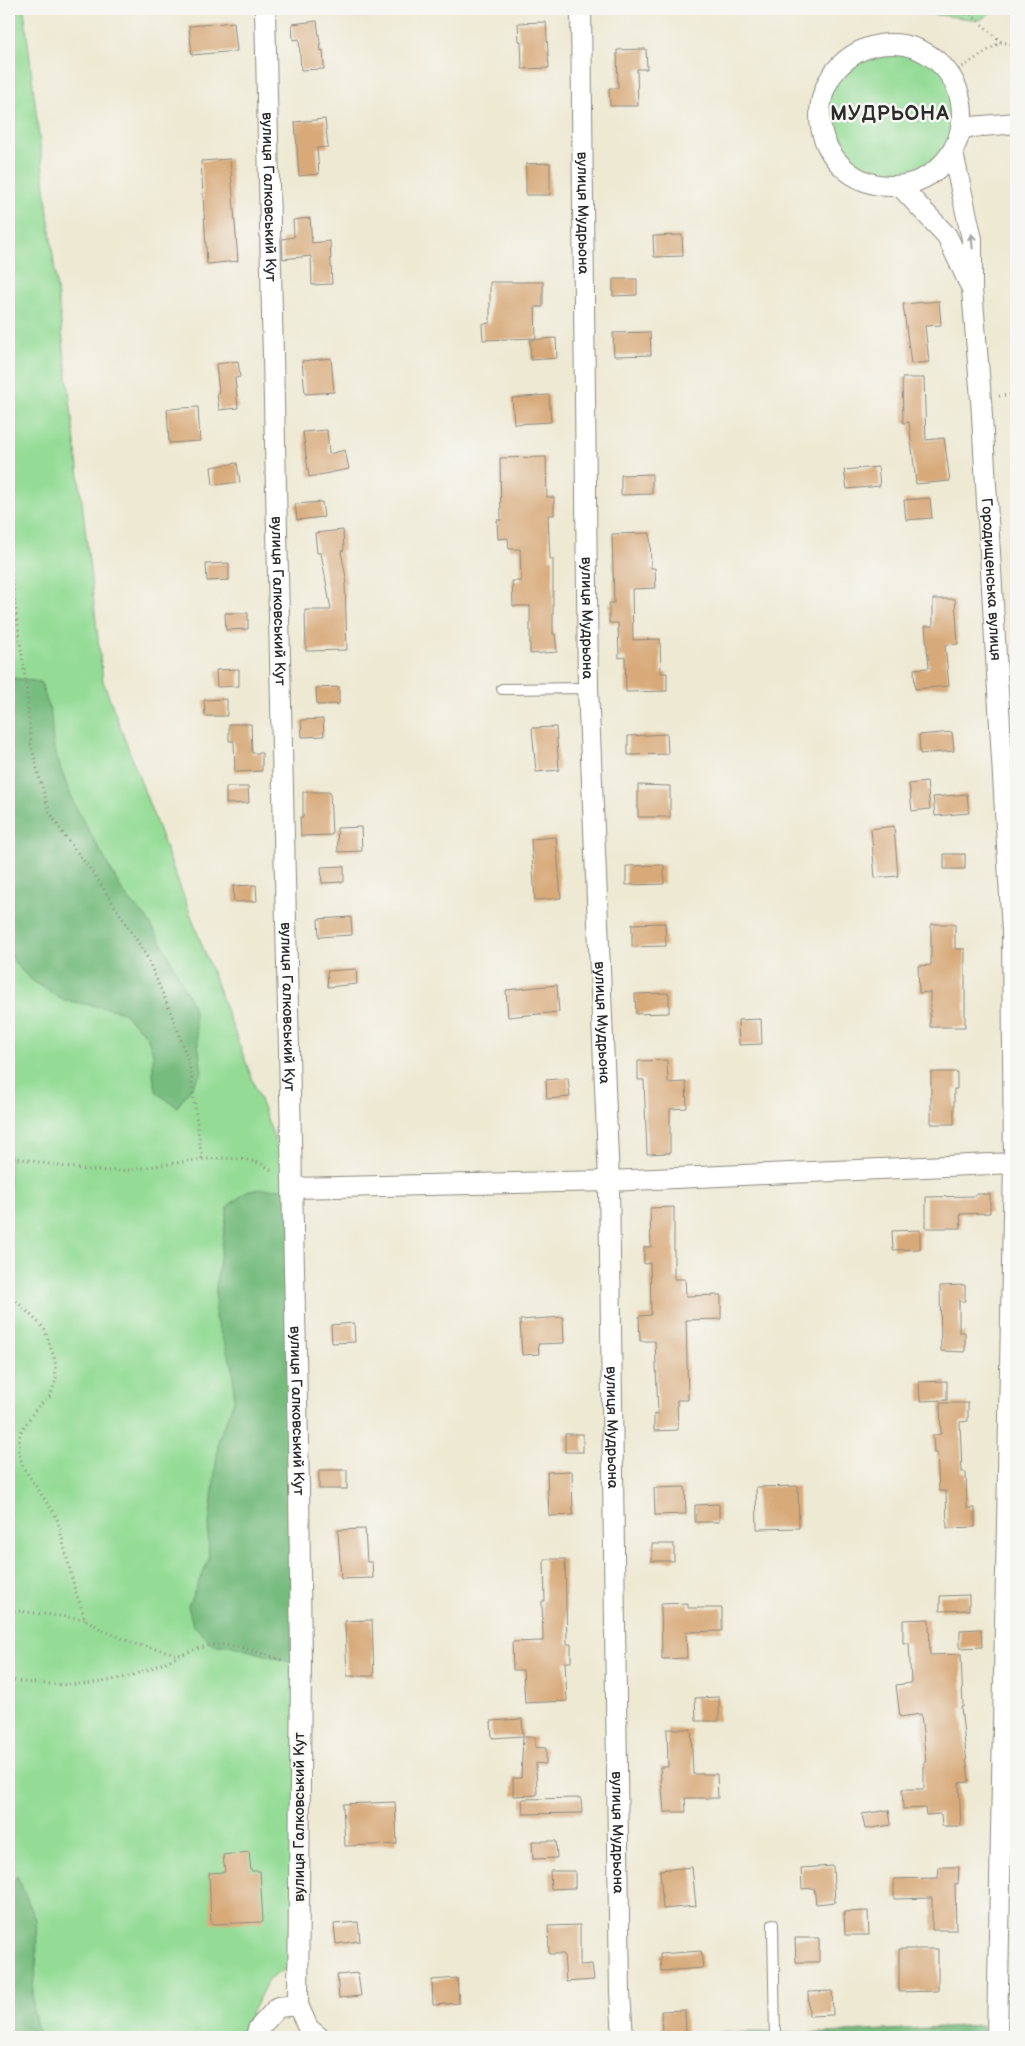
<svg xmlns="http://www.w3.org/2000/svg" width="1025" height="2046" font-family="'Balsamiq Sans',sans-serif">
  <rect width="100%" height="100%" fill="#f6f6f2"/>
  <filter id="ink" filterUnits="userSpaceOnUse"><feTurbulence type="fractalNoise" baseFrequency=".02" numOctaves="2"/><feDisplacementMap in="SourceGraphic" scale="10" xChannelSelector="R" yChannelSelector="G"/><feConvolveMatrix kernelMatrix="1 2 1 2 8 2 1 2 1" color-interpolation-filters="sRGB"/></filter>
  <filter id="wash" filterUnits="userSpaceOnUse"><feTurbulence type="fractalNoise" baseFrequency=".0096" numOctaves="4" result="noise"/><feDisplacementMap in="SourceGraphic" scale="20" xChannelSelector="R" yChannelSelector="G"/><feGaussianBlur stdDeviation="1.12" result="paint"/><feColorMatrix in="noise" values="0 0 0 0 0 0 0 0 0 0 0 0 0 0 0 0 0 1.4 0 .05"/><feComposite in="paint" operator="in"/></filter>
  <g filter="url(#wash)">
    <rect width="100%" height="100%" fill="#eee9d3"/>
    <!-- green -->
    <g fill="#94dc96" stroke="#608460">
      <polygon points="9,9 24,9 103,681 293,1188 298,1961 268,1980 239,2037 9,2037"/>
      <polygon points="889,9 995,9 980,20"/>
      <circle cx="891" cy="115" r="69"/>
    </g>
    <!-- forest -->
    <g fill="#77bc7f" stroke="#517455">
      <polygon points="9,675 13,678 41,682 51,715 53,744 61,770 74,804 124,894 146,917 164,947 178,975 193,1006 202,1073 177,1107 157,1093 153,1076 153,1053 147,1036 121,1011 64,1000 34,982 16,965 9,951"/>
      <polygon points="293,1188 301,1665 229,1645 214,1645 193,1625 188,1606 209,1559 208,1533 219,1438 234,1401 233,1368 215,1318 216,1285 228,1206 249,1190"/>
      <polygon points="17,1876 36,1920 37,1958 33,1987 33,2010 40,2037 9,2037 9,1887"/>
      <polygon points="983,2025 984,2037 701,2037 720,2032 826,2033"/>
    </g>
    <g id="blocks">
      <!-- building -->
      <g fill="#d8aa7a">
        <polygon points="317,21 321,51 323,50 324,69 301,70 299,39 293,40 292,24"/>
        <polygon points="234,22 237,51 192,55 189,26"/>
        <polygon points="546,22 549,68 522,69 521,41 519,41 518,23"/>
        <polygon points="646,49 647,69 637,69 638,106 610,106 609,88 618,88 617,50"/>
        <polygon points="325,119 328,147 317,148 319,174 299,176 295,122"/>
        <polygon points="230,159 238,261 207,264 201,161"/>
        <polygon points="550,163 550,195 526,195 526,164"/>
        <polygon points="310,218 312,243 330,241 332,284 312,285 311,256 283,259 282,239 294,237 293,220"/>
        <polygon points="682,235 683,256 654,257 653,236"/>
        <polygon points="613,279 637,279 637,295 613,296"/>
        <polygon points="490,282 543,282 543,307 535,307 536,338 483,340 482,324 490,323"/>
        <polygon points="939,301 941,325 925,326 929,362 911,364 903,304"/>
        <polygon points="650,332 651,355 614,356 613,333"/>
        <polygon points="556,338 557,358 531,360 530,340"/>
        <polygon points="331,358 334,392 305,394 302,361"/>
        <polygon points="238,361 240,377 235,378 238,408 219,410 217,393 219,393 216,364"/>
        <polygon points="902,378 924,378 926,440 944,438 950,481 916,484 909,422 903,423"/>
        <polygon points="549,395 551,422 514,424 512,398"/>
        <polygon points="198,407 200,441 169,443 167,409"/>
        <polygon points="327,430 329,454 345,450 349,469 309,477 303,432"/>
        <polygon points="546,457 547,497 554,497 554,515 548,515 550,559 553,559 553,634 555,634 557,652 530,654 530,606 513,606 512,581 521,581 520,549 509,549 508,538 498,539 497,520 501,520 500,458"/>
        <polygon points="237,463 240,482 213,485 211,467"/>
        <polygon points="878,467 880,486 847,489 844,470"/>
        <polygon points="652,474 652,494 621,495 621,475"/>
        <polygon points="930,498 932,518 906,520 904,500"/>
        <polygon points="322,502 324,517 297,520 295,504"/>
        <polygon points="343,530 344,550 341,551 347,583 345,583 347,650 306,651 305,610 331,610 321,553 317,553 315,533"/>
        <polygon points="650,533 651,568 655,568 656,588 632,589 633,640 660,639 661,673 667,673 667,691 626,692 625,657 619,658 618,623 609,623 609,603 614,603 612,534"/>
        <polygon points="229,563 229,580 207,581 206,564"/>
        <polygon points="933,599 955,599 958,644 945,645 949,686 915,689 914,669 929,668 925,626 933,626"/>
        <polygon points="225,613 248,613 248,629 226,630"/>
        <polygon points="239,669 239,686 217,687 216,670"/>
        <polygon points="339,687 339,704 317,705 316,688"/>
        <polygon points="227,699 227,716 205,716 204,700"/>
        <polygon points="323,719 324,736 302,737 301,720"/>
        <polygon points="229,724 251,724 252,753 262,753 262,771 235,772 234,741 229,741"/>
        <polygon points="556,727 559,770 536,772 532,728"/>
        <polygon points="952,732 954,751 920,754 919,735"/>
        <polygon points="667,734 668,754 628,755 628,736"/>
        <polygon points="927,782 930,809 912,811 909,784"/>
        <polygon points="638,785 670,786 670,817 638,817"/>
        <polygon points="226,787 248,787 249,803 226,804"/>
        <polygon points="303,792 330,792 332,835 301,836 300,817 303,817"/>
        <polygon points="967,794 969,813 935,816 933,797"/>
        <polygon points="894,826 898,876 875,878 871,829"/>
        <polygon points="361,827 362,851 338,852 337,828"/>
        <polygon points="556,837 561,898 535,900 531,839"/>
        <rect x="944" y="854" width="21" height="15"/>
        <polygon points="664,865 664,884 626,885 626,866"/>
        <polygon points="344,866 344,882 322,883 321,867"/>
        <polygon points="256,885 257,901 234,902 233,886"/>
        <polygon points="351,917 352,935 319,937 318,919"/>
        <polygon points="665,923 666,946 632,947 632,924"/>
        <polygon points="931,924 955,924 955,949 965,949 965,1027 930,1027 930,992 919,993 918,966 931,965"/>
        <polygon points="356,969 357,984 328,987 327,971"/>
        <polygon points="557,985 559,1012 508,1017 506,990"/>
        <polygon points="669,993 669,1013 636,1014 635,994"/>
        <polygon points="761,1019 762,1044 739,1045 738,1020"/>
        <polygon points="667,1060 668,1083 686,1082 687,1108 670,1109 670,1153 647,1154 644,1080 638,1080 638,1061"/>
        <polygon points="931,1072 957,1072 957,1089 954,1089 954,1124 931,1124"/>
        <polygon points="568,1078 570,1097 547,1099 546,1080"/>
        <polygon points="975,1194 990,1194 990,1213 960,1214 961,1228 926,1228 926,1197 975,1196"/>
        <polygon points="674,1207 674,1279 685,1279 686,1296 721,1295 721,1319 686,1320 688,1400 677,1400 678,1430 654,1431 654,1414 658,1414 655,1341 640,1341 639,1316 651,1315 650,1263 644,1264 644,1247 651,1247 650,1208"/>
        <polygon points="920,1230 920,1249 893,1250 892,1231"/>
        <polygon points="965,1285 965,1301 959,1301 959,1332 965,1332 965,1352 941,1351 940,1286"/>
        <polygon points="563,1317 564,1343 538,1344 539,1354 522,1355 520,1320"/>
        <polygon points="354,1323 355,1342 332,1343 331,1325"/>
        <polygon points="947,1381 947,1400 920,1401 919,1382"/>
        <polygon points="940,1403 968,1403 968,1421 960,1422 962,1472 966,1472 967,1508 975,1508 975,1527 947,1528 946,1491 939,1491 937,1453 934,1453 933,1435 941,1434"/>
        <rect x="565" y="1434" width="18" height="18"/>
        <rect x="319" y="1470" width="28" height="19"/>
        <polygon points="572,1471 573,1515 549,1516 547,1472"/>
        <polygon points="798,1486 799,1528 757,1529 756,1487"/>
        <polygon points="685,1487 686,1514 655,1515 654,1488"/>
        <polygon points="719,1504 719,1522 695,1522 695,1505"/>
        <polygon points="365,1529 367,1562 372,1562 373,1578 341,1579 338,1530"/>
        <rect x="652" y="1544" width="22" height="17"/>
        <polygon points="544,1559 565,1559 567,1644 571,1644 571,1662 565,1662 567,1701 525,1703 523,1670 513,1670 512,1642 543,1641 542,1601 545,1601"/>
        <polygon points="969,1595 969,1610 940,1611 940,1596"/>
        <polygon points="688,1603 688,1608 722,1608 722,1631 686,1632 687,1658 662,1659 661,1604"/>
        <polygon points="929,1619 930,1655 961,1654 963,1707 961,1707 969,1782 959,1783 961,1826 942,1826 941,1814 926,1815 925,1808 903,1809 902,1789 924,1789 924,1762 926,1762 921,1714 900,1717 896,1685 911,1683 909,1643 903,1643 903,1620"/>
        <polygon points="372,1620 374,1676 347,1676 345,1621"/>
        <polygon points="981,1629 982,1647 960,1648 960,1630"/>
        <polygon points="719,1697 719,1721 696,1721 695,1698"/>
        <polygon points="522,1719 523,1736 492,1738 491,1721"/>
        <polygon points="667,1729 691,1729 693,1774 717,1774 718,1798 685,1798 686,1812 664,1812 660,1767 668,1767"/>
        <polygon points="523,1737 535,1737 535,1747 546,1748 546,1764 536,1763 537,1795 513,1796 513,1778 521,1778"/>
        <polygon points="581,1798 582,1813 523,1814 522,1799"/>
        <polygon points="395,1802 397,1844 345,1846 343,1804"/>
        <polygon points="889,1810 891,1825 865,1829 862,1814"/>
        <polygon points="532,1841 556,1841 557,1858 533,1859"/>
        <polygon points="249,1852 251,1871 260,1871 263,1922 211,1924 209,1873 225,1872 223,1855"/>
        <polygon points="833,1866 835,1902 816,1904 814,1888 802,1889 801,1868"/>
        <polygon points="692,1867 696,1906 663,1909 660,1870"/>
        <polygon points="939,1867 959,1867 958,1884 955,1884 956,1930 932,1930 932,1898 894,1899 894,1879 938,1878"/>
        <polygon points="550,1871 575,1871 575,1888 551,1889"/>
        <polygon points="868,1911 869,1935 845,1935 844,1912"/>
        <polygon points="358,1922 360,1941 336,1944 334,1924"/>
        <polygon points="580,1925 580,1965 592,1964 594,1980 566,1982 564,1954 549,1954 548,1926"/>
        <polygon points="795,1938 819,1938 819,1962 796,1962"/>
        <polygon points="899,1949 938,1949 938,1991 899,1992"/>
        <polygon points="701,1951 703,1968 661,1971 660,1954"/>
        <polygon points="358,1973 361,1996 339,1998 337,1975"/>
        <polygon points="457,1978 459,2003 433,2005 432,1980"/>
        <polygon points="832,1991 833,2015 809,2016 808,1992"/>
        <polygon points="685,2010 686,2034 662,2035 661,2011"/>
      </g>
    </g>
  </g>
  <g filter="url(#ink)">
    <use href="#blocks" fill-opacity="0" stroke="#8c8a7f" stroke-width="1"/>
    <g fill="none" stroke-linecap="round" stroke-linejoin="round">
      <!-- lane casing -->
      <g stroke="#8c8a7f" stroke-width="12">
        <g id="lane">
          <polyline points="502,689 588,688"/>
          <polyline points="773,1924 775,2037"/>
        </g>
      </g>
      <!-- street casing -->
      <g stroke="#8c8a7f" stroke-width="22">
        <g id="street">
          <path id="s1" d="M265,9L299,1487L301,1665L298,2005L308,2028L319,2037"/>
          <path id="s2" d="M581,9L588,688L609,1181L620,1993L623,2037"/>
          <circle cx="891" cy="115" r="71"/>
          <polyline points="961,128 1016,123"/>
          <path id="s3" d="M953,153L972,239V289L981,399L1012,931L1014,1163L997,2037"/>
          <polyline points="900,186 947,236 970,285"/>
          <polyline points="293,1188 609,1181 1014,1163"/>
          <polyline points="256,2037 258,2029 278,2007 298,2005"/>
        </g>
      </g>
      <!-- path -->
      <g stroke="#8c8a7f" stroke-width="3" stroke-dasharray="1 4" stroke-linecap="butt">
        <polyline points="931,9 972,15 1001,42"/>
        <polyline points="950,75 1001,42 1016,45"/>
        <polyline points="999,396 1016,394"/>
        <polyline points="9,560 26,684 31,744 40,780 50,813 66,838 96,877 146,955 165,999 179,1033 190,1068 202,1160"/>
        <path d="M9,1157C42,1162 77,1171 111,1171C152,1171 239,1143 271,1170"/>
        <polyline points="9,1294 44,1328 55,1360 56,1380 50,1396 35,1410 20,1433 19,1452 23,1467 57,1518 75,1590 85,1619 99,1628 135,1644 181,1655"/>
        <polyline points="9,1610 85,1619"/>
        <path d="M9,1680C55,1686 96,1688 141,1672C163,1665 193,1646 216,1645C238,1644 262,1654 283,1660"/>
      </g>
      <!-- lane -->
      <use href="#lane" stroke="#fff" stroke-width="10"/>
      <!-- street -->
      <use href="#street" stroke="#fff" stroke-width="20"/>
    </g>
    <!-- one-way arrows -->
    <defs><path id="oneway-shaft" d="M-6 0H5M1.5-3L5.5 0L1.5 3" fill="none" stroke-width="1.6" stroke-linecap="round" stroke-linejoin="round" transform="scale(1.25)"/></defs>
    <use stroke="#a0a0a0" href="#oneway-shaft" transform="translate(972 241) rotate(-95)"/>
  </g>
  <g text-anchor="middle" stroke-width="5" stroke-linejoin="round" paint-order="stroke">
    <!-- street labels -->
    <g font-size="15" fill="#2b2b2b" stroke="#f6f6f2">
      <text dy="5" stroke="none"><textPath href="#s1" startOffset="188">вулиця Галковський Кут</textPath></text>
      <text dy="5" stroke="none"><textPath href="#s2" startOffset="204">вулиця Мудрьона</textPath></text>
      <text dy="5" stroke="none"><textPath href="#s3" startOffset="429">Городищенська вулиця</textPath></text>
      <text dy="5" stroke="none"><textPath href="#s1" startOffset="592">вулиця Галковський Кут</textPath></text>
      <text dy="5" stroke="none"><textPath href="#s2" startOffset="609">вулиця Мудрьона</textPath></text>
      <text dy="5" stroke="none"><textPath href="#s1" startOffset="998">вулиця Галковський Кут</textPath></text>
      <text dy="5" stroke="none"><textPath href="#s2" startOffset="1014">вулиця Мудрьона</textPath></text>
      <text dy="5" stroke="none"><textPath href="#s1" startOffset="1402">вулиця Галковський Кут</textPath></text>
      <text dy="5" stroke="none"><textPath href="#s2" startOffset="1419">вулиця Мудрьона</textPath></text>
      <text transform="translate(299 1817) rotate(-90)" y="5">вулиця Галковський Кут</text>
      <text dy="5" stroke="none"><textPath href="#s2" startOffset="1824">вулиця Мудрьона</textPath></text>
    </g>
    <!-- district labels -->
    <g font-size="20" font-weight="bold" letter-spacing="1" fill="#2b2b2b" stroke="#f6f6f2">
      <text x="890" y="120">МУДРЬОНА</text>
    </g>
  </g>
  <!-- margin -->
  <rect width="1025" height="2046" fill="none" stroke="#f6f6f2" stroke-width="30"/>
</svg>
